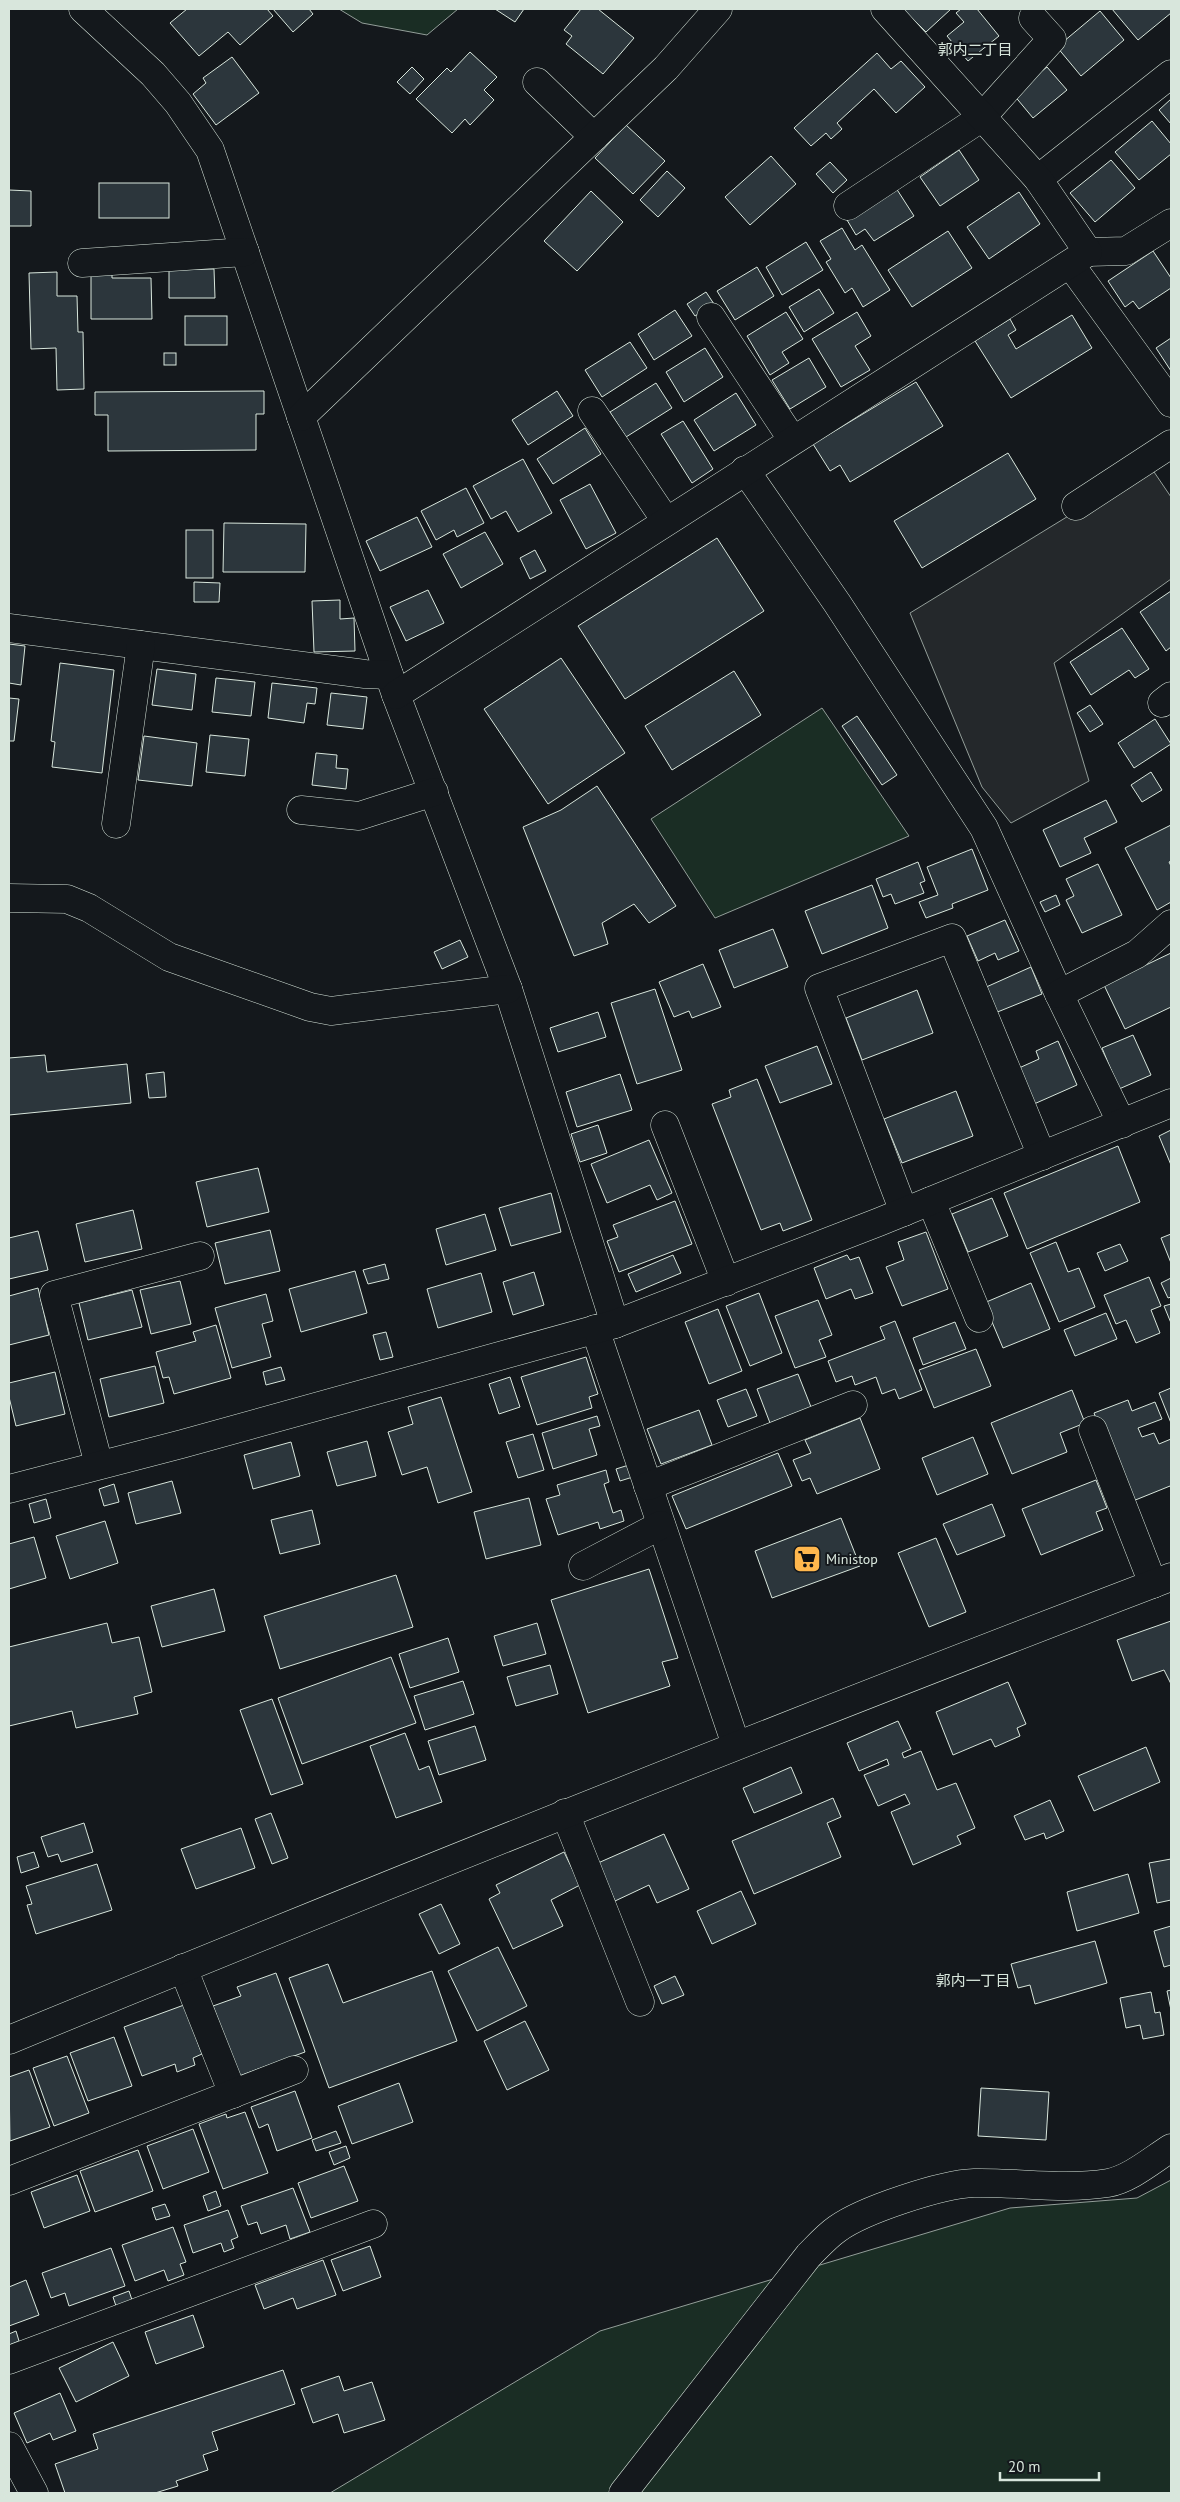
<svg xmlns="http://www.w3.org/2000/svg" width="1180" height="2502" font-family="'PT Sans','Noto Sans JP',sans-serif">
  <rect width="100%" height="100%" fill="#14181c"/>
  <!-- green -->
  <g fill="#1a2d24" stroke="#939e99">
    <polygon points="339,9 458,9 427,35 362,23"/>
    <polygon points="822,708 909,836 715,918 651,819"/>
    <polygon points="1171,2180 1171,2493 330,2493 600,2331 1010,2208 1137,2198"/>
  </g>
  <!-- parking -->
  <polygon fill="#24282b" stroke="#939e99" points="1150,466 1171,497 1171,579 1054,663 1089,781 1011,823 982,787 910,613"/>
  <!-- building -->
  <g fill="#2c363c" stroke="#d8e6dc">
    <polygon points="187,9 267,9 273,16 240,45 228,32 199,56 170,23"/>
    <polygon points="273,9 309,9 313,14 293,32"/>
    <polygon points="495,9 524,9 515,22"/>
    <polygon points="581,9 598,9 634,38 603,74 566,44 572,36 564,30"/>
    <polygon points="903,9 951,9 926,32"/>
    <polygon points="961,9 977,9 999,36 968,61 947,36 964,22 956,13"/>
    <polygon points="1112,9 1171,9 1171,13 1138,40"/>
    <polygon points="1100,11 1124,40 1081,76 1057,47"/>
    <polygon points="470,52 497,77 484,90 494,100 470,125 465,119 452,133 416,99 447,68 451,72"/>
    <polygon points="877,53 891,69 901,61 925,87 896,113 874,89 837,123 842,129 831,139 826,133 811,146 794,128"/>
    <polygon points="232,57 259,93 216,125 193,94 206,83 203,78"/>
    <polygon points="412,67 424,79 410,94 397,82"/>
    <polygon points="1047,67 1067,90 1033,118 1013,94"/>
    <polygon points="1171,99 1171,124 1159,110"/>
    <polygon points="1152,121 1171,144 1171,154 1139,180 1115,152"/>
    <polygon points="626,125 665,161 633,194 595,158"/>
    <polygon points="959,150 979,180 940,206 920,177"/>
    <polygon points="771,156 796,184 750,225 725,197"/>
    <polygon points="1111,160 1135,188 1095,222 1070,193"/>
    <polygon points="830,162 847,180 833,193 816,174"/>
    <polygon points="667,171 685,188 658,217 640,200"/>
    <rect x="99" y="183" width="70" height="35"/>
    <polygon points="896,188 914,216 874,241 865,229 856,235 847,220"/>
    <polygon points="9,190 31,191 31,226 9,226"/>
    <polygon points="591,191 623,222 577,271 544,241"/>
    <polygon points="1019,192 1040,224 989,259 967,227"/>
    <polygon points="842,228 855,250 862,245 890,290 863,307 852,288 845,293 826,262 831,259 820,241"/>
    <polygon points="948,231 972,268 912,307 888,270"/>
    <polygon points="806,242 823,270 782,295 766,267"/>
    <polygon points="1153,251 1171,278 1171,288 1139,309 1133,301 1125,307 1108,281"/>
    <polygon points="757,267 774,296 735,320 717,291"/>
    <polygon points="214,269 215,298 169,298 169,270"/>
    <polygon points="57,272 57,296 77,296 78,332 83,332 84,389 57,390 56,348 31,349 29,273"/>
    <polygon points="91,273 112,273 112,278 151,278 152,319 91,319"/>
    <polygon points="819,289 834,313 804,332 789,307"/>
    <polygon points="706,292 714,304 695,316 687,304"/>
    <polygon points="675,310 692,336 654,360 638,334"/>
    <polygon points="786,312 803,339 782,352 789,363 770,375 747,336"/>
    <polygon points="857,312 871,336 855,346 870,370 841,387 812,339"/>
    <polygon points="1072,315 1092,348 1011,398 975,341 1010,319 1016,330 1008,335 1016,349"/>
    <rect x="185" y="316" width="42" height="29"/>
    <polygon points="1171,338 1171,371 1156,348"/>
    <polygon points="630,342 647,368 602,397 585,370"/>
    <polygon points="705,348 723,377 684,402 666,372"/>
    <rect x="164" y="353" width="12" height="12"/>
    <polygon points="809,358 826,387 790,409 772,380"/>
    <polygon points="916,382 943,426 850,482 840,465 830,471 813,444"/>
    <polygon points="656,383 672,408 626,437 610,412"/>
    <polygon points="264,391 264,414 256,414 256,450 108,451 108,415 95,415 95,392"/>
    <polygon points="557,391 573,416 528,445 512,420"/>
    <polygon points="736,393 756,425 714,451 694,420"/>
    <polygon points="683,421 713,469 692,483 661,434"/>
    <polygon points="585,428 601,454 553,484 537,459"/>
    <polygon points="1008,453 1036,499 922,568 894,521"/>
    <polygon points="523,459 552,513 518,532 506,511 491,519 473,486"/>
    <polygon points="590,484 616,533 586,549 560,500"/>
    <polygon points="466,488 484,523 457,537 454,530 436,540 421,511"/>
    <polygon points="417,517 432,547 380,571 366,541"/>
    <polygon points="224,523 306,524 305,572 223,572"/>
    <rect x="186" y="530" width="27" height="48"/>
    <polygon points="485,532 503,564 461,588 443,554"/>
    <polygon points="717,538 764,611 625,699 578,626"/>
    <polygon points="535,550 546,571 530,579 520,558"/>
    <polygon points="194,582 220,583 219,602 194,602"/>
    <polygon points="428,590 444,623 406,641 390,607"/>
    <polygon points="1171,591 1171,647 1166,651 1140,612"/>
    <polygon points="340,600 340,619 354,618 355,651 314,652 312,601"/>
    <polygon points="1122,628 1149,669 1135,678 1129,670 1091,695 1070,662"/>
    <polygon points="9,644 25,646 21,685 9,683"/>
    <polygon points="561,658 625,753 548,804 484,709"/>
    <polygon points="60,663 114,670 102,773 52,767 55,742 51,741"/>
    <polygon points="157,669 196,674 192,710 152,705"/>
    <polygon points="734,671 761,715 672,770 645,726"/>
    <polygon points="216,678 255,682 251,716 212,712"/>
    <polygon points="272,683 317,688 315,704 307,703 304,723 268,718"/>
    <polygon points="331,693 367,697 363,729 327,725"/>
    <polygon points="9,698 19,699 14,741 9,741"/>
    <polygon points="1090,705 1103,724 1090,732 1077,713"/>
    <polygon points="857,716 897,775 882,785 842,726"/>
    <polygon points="1155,719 1171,744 1134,768 1118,743"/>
    <polygon points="210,735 249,739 245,776 206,772"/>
    <polygon points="144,736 197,743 192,786 138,780"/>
    <polygon points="316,753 337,755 336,768 348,769 346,789 312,785"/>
    <polygon points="1151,772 1162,790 1142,802 1131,785"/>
    <polygon points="597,786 676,906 649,923 634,904 602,923 608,944 574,956 523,827 561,810"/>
    <polygon points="1106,800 1117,822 1084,838 1091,853 1060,867 1043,830"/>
    <polygon points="1171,825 1171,861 1169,862 1171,866 1171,902 1157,910 1125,848"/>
    <polygon points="972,849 988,890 952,904 953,908 926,918 919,902 938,895 927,867"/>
    <polygon points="918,862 925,881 920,883 924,893 895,904 891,894 883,897 876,879"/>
    <polygon points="1098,864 1122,915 1082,933 1066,900 1074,896 1066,879"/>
    <polygon points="872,885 888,928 822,954 805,911"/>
    <polygon points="1056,895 1060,905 1045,912 1040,902"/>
    <polygon points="1005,920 1019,951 998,960 995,953 978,961 967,936"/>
    <polygon points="773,929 788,967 734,988 719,950"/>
    <polygon points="460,940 468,957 442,969 434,952"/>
    <polygon points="1171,953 1171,1007 1125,1029 1104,985"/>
    <polygon points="703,964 721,1007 692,1018 689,1011 674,1017 659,982"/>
    <polygon points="1031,967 1042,994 995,1013 984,988"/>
    <polygon points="655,989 682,1070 637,1084 611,1003"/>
    <polygon points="917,990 933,1033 862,1060 846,1018"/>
    <polygon points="598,1012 606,1037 558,1052 550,1028"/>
    <polygon points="1133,1035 1151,1075 1119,1089 1102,1048"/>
    <polygon points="1058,1041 1077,1085 1034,1104 1019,1068 1039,1059 1036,1051"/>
    <polygon points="817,1046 832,1084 780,1103 765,1066"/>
    <polygon points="45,1055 47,1072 127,1064 131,1103 9,1115 9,1058"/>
    <polygon points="164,1072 166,1097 149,1098 146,1074"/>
    <polygon points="620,1074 632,1110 577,1127 566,1092"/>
    <polygon points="757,1079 812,1220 783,1231 780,1223 761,1230 712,1104 731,1097 729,1090"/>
    <polygon points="956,1091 973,1136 902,1163 884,1119"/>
    <polygon points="598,1125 607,1153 580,1162 571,1134"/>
    <polygon points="1171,1130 1171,1165 1159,1136"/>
    <polygon points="649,1140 672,1193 657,1200 650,1185 607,1203 591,1164"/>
    <polygon points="1118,1146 1140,1202 1027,1249 1004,1193"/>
    <polygon points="258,1168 269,1212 207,1227 196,1182"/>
    <polygon points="551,1193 561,1232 511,1246 499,1208"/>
    <polygon points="992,1198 1008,1236 968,1252 952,1214"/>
    <polygon points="675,1201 692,1244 619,1272 607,1241 618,1237 613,1225"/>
    <polygon points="133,1210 142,1249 85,1262 76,1224"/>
    <polygon points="485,1214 496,1250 446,1265 436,1229"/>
    <polygon points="270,1230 280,1271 225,1284 215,1243"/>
    <polygon points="38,1231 48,1270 9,1279 9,1238"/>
    <polygon points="926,1232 948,1289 902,1306 886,1267 904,1260 898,1242"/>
    <polygon points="1171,1234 1171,1263 1161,1238"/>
    <polygon points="1056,1242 1068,1272 1079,1268 1095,1307 1059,1322 1030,1253"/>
    <polygon points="1120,1244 1128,1261 1105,1271 1097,1253"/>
    <polygon points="673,1255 681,1273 636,1292 628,1274"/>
    <polygon points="847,1255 850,1260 859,1257 873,1293 855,1299 851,1289 826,1299 814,1268"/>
    <polygon points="385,1264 389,1279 368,1284 363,1270"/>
    <polygon points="355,1271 367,1313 301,1332 289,1289"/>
    <polygon points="534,1272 544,1305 513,1315 503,1282"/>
    <polygon points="481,1273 492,1312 438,1328 427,1289"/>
    <polygon points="1149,1277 1161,1306 1151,1310 1160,1333 1136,1343 1126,1320 1116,1324 1104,1295"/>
    <polygon points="1171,1278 1171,1297 1168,1298 1161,1283"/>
    <polygon points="180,1281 191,1324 151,1334 140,1290"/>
    <polygon points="1031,1283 1050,1329 1003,1348 984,1303"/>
    <polygon points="38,1288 49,1335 9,1345 9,1296"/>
    <polygon points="132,1290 142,1327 88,1340 79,1303"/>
    <polygon points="759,1293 782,1353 750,1366 726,1306"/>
    <polygon points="266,1294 273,1321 262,1324 271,1357 232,1368 215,1308"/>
    <polygon points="818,1300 832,1335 819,1340 826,1357 795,1368 775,1316"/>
    <polygon points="1171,1304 1171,1323 1164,1306"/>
    <polygon points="718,1309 742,1371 709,1384 685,1322"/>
    <polygon points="1106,1313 1117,1339 1075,1356 1064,1330"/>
    <polygon points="895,1321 922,1390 899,1399 895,1389 882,1394 876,1377 855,1385 852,1376 836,1382 828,1361 885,1339 880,1327"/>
    <polygon points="955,1322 966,1349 923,1365 913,1338"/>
    <polygon points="216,1325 231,1378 174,1394 169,1377 163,1378 156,1352 196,1341 193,1332"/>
    <polygon points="386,1332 393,1357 380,1360 373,1335"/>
    <polygon points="976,1349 991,1386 934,1408 919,1370"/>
    <polygon points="586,1357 598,1394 589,1397 592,1408 537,1425 521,1377"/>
    <polygon points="155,1366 164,1403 109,1417 100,1379"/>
    <polygon points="281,1367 285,1380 266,1385 263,1372"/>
    <polygon points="55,1372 65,1414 16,1426 9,1397 9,1383"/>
    <polygon points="798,1374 811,1407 770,1423 757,1389"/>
    <polygon points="510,1377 520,1407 499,1414 489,1384"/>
    <polygon points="1171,1388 1171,1423 1159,1393"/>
    <polygon points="746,1389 757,1416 728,1427 717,1400"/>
    <polygon points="1072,1390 1085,1423 1060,1433 1067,1452 1012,1474 991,1423"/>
    <polygon points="441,1397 472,1492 438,1503 427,1467 402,1475 388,1432 413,1424 408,1407"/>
    <polygon points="1128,1400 1132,1411 1155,1402 1162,1419 1138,1428 1142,1437 1154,1433 1159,1444 1171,1439 1171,1488 1170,1486 1128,1503 1094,1413"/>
    <polygon points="699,1410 712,1445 661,1464 647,1429"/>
    <polygon points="597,1416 600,1426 589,1429 597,1455 553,1469 542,1433"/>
    <polygon points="860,1418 880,1469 817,1494 810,1478 802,1481 793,1460 811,1453 805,1440"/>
    <polygon points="533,1434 544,1470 518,1478 506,1442"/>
    <polygon points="973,1437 988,1474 937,1495 922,1458"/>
    <polygon points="367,1441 376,1476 337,1486 327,1452"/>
    <polygon points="291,1442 300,1476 253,1489 244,1455"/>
    <polygon points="778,1453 792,1486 686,1529 672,1496"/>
    <polygon points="632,1464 636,1476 620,1481 616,1469"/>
    <polygon points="606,1470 609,1482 604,1484 613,1513 621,1510 624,1521 600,1529 598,1522 558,1535 546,1499 560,1495 557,1485"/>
    <polygon points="1096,1480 1107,1508 1096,1512 1103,1530 1041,1555 1022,1509"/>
    <polygon points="172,1481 181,1513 136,1524 128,1493"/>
    <polygon points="114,1484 119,1502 104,1506 99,1489"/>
    <polygon points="529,1498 541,1545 486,1559 474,1512"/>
    <polygon points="46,1499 51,1518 34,1523 29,1504"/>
    <polygon points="992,1504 1005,1536 957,1555 943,1524"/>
    <polygon points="312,1510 320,1544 280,1554 271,1520"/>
    <polygon points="841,1518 860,1566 772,1598 755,1551"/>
    <polygon points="105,1521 118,1563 70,1579 56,1536"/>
    <polygon points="34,1537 46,1578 9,1589 9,1544"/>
    <polygon points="936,1538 966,1612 929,1627 898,1553"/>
    <polygon points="649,1569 678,1658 662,1662 670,1686 588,1713 551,1600"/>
    <polygon points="396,1575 413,1627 280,1669 264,1616"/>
    <polygon points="214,1589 225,1631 162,1647 151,1606"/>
    <polygon points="1171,1621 1171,1684 1164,1670 1132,1681 1117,1640"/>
    <polygon points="107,1623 112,1643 139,1637 152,1692 134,1697 138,1714 76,1728 72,1711 9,1726 9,1647"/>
    <polygon points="537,1623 546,1654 503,1666 494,1636"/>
    <polygon points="448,1638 459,1672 410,1688 399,1654"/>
    <polygon points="391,1657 416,1723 302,1764 278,1698"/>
    <polygon points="550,1665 558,1694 516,1706 507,1677"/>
    <polygon points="463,1681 474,1714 425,1730 414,1696"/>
    <polygon points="1008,1682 1026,1724 1017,1728 1020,1736 995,1747 991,1739 953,1755 936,1712"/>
    <polygon points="272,1699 303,1784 271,1795 240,1710"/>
    <polygon points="898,1721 911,1749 902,1753 904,1758 921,1751 937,1790 956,1783 975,1828 957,1836 961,1844 913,1865 891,1812 910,1804 905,1794 878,1806 864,1775 889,1765 887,1759 859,1771 847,1743"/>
    <polygon points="475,1726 486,1760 439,1775 428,1741"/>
    <polygon points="405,1733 419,1770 429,1766 442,1802 396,1818 370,1746"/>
    <polygon points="1146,1747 1160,1782 1094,1811 1078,1776"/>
    <polygon points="791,1767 802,1793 754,1813 743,1788"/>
    <polygon points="833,1798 841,1817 827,1823 841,1857 754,1894 732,1841"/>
    <polygon points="1050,1800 1064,1831 1046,1839 1044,1833 1025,1840 1014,1816"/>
    <polygon points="271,1813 288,1858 272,1864 255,1819"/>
    <polygon points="84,1823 93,1852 61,1862 58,1854 48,1857 41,1837"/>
    <polygon points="241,1828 255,1868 196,1889 181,1849"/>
    <polygon points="664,1834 689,1889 657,1903 649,1885 615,1901 598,1863"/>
    <polygon points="34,1852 39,1867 21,1873 17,1857"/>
    <polygon points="564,1852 580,1885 551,1900 563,1926 513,1949 489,1899 500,1893 496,1885"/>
    <polygon points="1171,1859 1171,1900 1157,1903 1149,1863"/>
    <polygon points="97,1864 112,1910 36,1934 27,1905 32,1904 26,1886"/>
    <polygon points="1128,1874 1139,1913 1077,1931 1067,1892"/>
    <polygon points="741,1891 756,1924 712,1944 697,1911"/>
    <polygon points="441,1904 460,1944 439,1954 419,1914"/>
    <polygon points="1171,1926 1171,1965 1164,1967 1154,1931"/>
    <polygon points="1095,1941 1107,1983 1035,2004 1030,1985 1018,1988 1011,1964"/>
    <polygon points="498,1947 527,2006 477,2031 448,1971"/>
    <polygon points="328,1964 343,2003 432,1971 457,2041 329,2088 289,1978"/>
    <polygon points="276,1973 305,2052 239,2076 213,2006 241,1996 237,1987"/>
    <polygon points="675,1976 684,1995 662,2004 654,1986"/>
    <polygon points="1171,1990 1171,2010 1167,1991"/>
    <polygon points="1151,1992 1155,2013 1160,2012 1164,2035 1143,2039 1140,2025 1126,2028 1120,1998"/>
    <polygon points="184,2005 202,2054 193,2058 195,2065 177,2072 175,2064 142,2076 124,2027"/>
    <polygon points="525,2021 549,2070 507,2090 484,2041"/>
    <polygon points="114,2037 132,2086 88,2101 70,2053"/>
    <polygon points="67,2056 89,2113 54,2126 33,2068"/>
    <polygon points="29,2070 50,2127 10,2141 9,2077"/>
    <polygon points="399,2083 413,2122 352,2144 338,2106"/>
    <polygon points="981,2088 1049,2092 1046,2140 978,2136"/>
    <polygon points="295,2091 312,2138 277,2151 268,2124 259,2128 251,2107"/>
    <polygon points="245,2112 268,2173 223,2189 199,2124 226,2114 227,2118"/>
    <polygon points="193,2129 209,2172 163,2189 147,2146"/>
    <polygon points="336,2131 341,2143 316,2151 312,2140"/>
    <polygon points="346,2146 350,2158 334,2165 329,2152"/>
    <polygon points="138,2150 153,2191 95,2212 80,2171"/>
    <polygon points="344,2166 358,2201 311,2218 298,2183"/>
    <polygon points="77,2175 90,2211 44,2228 31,2192"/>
    <polygon points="293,2188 310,2232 290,2239 286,2225 261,2234 257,2222 248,2225 241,2206"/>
    <polygon points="216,2191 221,2206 208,2211 203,2196"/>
    <polygon points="165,2204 170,2216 156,2220 152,2208"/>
    <polygon points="228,2210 238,2237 231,2240 234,2248 224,2252 221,2243 193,2253 184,2225"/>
    <polygon points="173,2227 186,2262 180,2264 184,2275 168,2281 164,2270 135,2281 122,2245"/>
    <polygon points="370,2246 381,2277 343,2291 331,2260"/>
    <polygon points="111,2248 125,2286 69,2306 65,2293 51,2298 42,2273"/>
    <polygon points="323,2260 336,2295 297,2309 293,2298 264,2309 255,2285"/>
    <polygon points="26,2280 39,2315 9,2326 9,2287"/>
    <polygon points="129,2291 132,2300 116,2306 113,2297"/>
    <polygon points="193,2315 204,2347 156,2364 145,2332"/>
    <polygon points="16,2331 19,2341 9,2345 9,2334"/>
    <polygon points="113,2342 129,2376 76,2402 59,2368"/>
    <polygon points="283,2370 295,2404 212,2432 218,2450 203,2455 208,2470 176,2481 178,2486 155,2493 65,2493 55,2464 98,2449 93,2434"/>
    <polygon points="339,2376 344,2391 372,2382 385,2420 344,2433 338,2414 313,2423 301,2389"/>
    <polygon points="60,2393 76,2431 53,2440 50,2433 27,2443 14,2413"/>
  </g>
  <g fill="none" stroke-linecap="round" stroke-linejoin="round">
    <!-- minor casing -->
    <g stroke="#d8e6dc" stroke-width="29">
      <g id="minor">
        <polyline points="83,9 153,74 178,103 210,150 396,695 508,989 615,1324"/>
        <polyline points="537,82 594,137"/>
        <polyline points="1038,179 1171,74"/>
        <polyline points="848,206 981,118 1052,39 1033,18"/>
        <polyline points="1088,252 1126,251 1171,223"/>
        <polyline points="82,263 245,252"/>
        <polyline points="1070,264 1171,403"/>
        <polyline points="711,317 792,439"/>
        <polyline points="592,411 666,521"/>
        <polyline points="301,417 666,68 718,9"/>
        <polyline points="745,470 837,603 984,828 1059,994 1122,1124"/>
        <polyline points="1076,506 1171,444"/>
        <polyline points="9,628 365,674 389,675"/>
        <polyline points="396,695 1088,252 1038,179 885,9"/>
        <polyline points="1162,703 1171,696"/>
        <polyline points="301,810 359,816 434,792"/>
        <polyline points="116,824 141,645"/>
        <polyline points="9,898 67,899 89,908 169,957 310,1007 331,1011 508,989"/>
        <polyline points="1059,994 1137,954 1171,924"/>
        <polyline points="665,1125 726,1282"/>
        <polyline points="931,1201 979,1318"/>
        <polyline points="904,1212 819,988 952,938 1042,1156"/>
        <polyline points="595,1329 736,1745"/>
        <polyline points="1093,1430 1153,1584"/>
        <polyline points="99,1465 54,1295 200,1256"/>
        <polyline points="648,1486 853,1405"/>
        <polyline points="9,1489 182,1444 615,1324 879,1222 1171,1103"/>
        <polyline points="583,1566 661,1525"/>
        <polyline points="565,1813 640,2002"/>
        <polyline points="183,1968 233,2094"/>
        <path d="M9,2040C395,1881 781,1726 1171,1577"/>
        <polyline points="9,2181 294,2070"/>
        <polyline points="9,2360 373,2224"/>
        <polyline points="9,2446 34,2493"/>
        <path d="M623,2493L809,2255C818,2246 827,2236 837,2229C863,2210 942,2184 974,2183C1018,2182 1064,2190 1108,2183C1130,2179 1152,2160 1171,2148"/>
      </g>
    </g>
    <!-- minor -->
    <use href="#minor" stroke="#14181c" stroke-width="28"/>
  </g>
  <!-- icons -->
  <defs>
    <g id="supermarket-square" transform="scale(1.4375)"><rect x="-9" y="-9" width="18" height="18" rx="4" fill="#ffb74d" stroke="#14181c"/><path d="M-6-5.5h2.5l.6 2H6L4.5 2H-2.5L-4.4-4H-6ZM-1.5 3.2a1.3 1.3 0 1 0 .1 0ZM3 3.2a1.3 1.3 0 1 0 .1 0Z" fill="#111"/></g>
  </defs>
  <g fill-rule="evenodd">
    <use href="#supermarket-square" x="807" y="1559"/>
  </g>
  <g text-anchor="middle" stroke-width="4" stroke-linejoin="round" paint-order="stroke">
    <!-- poi labels -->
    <g font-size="14" fill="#d8e6dc" stroke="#14181c" text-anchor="start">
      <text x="826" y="1564">Ministop</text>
    </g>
    <!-- neighbourhood labels -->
    <g font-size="15" fill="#d8e6dc" stroke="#14181c">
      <text x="975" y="55">郭内二丁目</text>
      <text x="973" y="1986">郭内一丁目</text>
    </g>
  </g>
  <!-- border -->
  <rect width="1180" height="2502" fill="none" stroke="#d8e6dc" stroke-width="20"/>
  <!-- scale -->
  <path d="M1000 2472v8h99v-8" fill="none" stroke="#d8e6dc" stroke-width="2.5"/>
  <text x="1008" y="2472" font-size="15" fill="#d8e6dc" stroke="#14181c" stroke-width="4" paint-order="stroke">20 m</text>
</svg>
